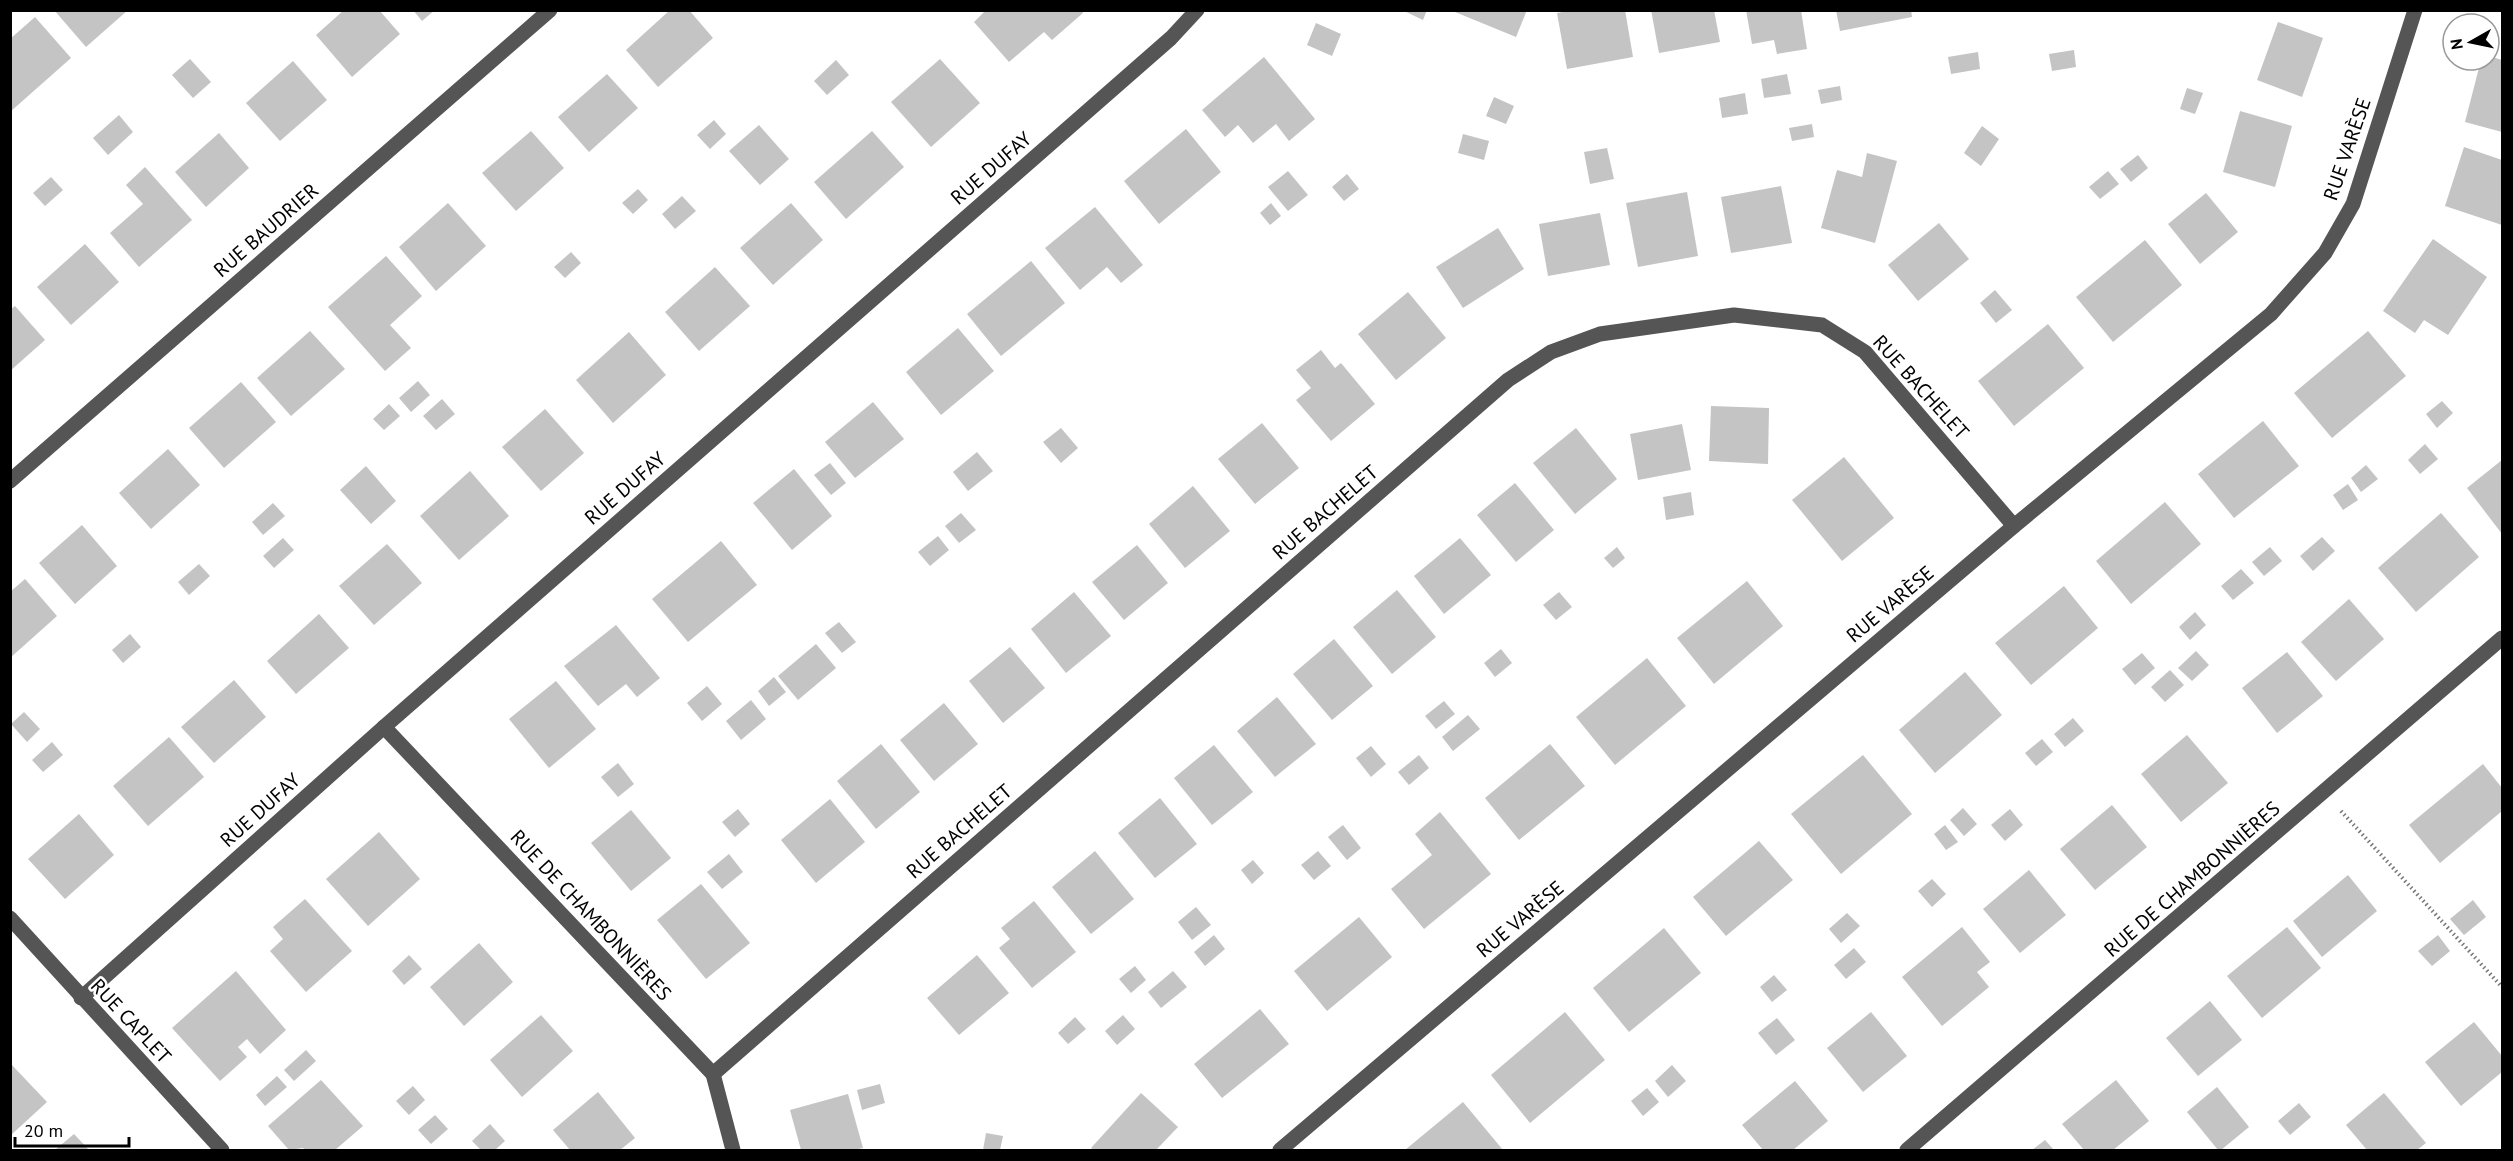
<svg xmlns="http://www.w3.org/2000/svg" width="2513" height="1161" font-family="'PT Sans',sans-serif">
  <rect width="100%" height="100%" fill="#fff"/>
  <!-- building -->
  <g fill="#c4c4c4">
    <polygon points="54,10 128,10 86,47"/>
    <polygon points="344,10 379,10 400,34 352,77 316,35"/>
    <polygon points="413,10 435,10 422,21"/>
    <polygon points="670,10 689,10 713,38 658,87 626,50"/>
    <polygon points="986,10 1081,10 1083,13 1052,40 1044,32 1009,62 974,22"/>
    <polygon points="1402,10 1427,10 1423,20"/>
    <polygon points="1456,10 1527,10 1516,37 1455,12"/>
    <polygon points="1573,10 1625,10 1633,57 1567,69 1557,13"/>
    <polygon points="1651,10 1714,10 1720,42 1659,53"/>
    <polygon points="1746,10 1801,10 1807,49 1777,54 1774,40 1752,44"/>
    <polygon points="1836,10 1911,10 1912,17 1840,31"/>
    <polygon points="35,17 71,58 10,112 10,39"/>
    <polygon points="2278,22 2323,38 2302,97 2257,80"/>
    <polygon points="1316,23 1341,34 1332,56 1307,45"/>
    <polygon points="2074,50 2076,67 2052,71 2049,54"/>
    <polygon points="1978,52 1980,69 1951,74 1948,57"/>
    <polygon points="2489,56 2502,60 2502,132 2465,122 2481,60 2489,60"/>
    <polygon points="1264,57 1315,119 1289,141 1276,124 1253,143 1238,125 1225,137 1202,110"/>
    <polygon points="190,59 211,82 193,98 172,75"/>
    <polygon points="940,59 980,103 931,147 891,102"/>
    <polygon points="836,60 849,75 827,95 814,81"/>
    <polygon points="293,61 327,100 280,141 246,103"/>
    <polygon points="607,74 638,108 589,152 558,117"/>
    <polygon points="1787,74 1791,94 1764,98 1761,79"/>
    <polygon points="1840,86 1842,100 1821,104 1818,90"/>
    <polygon points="2187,88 2203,93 2195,114 2180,109"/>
    <polygon points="1745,93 1748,114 1722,118 1719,98"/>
    <polygon points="1494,97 1514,106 1506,124 1486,116"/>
    <polygon points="2240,111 2292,126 2275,187 2223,172"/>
    <polygon points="119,115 133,132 108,155 93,138"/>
    <polygon points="714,120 726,134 710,149 697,135"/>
    <polygon points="1812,124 1814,137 1792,141 1789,128"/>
    <polygon points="759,125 789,159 760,185 729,151"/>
    <polygon points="1982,126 1999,139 1981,166 1964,153"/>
    <polygon points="1186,129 1221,172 1159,224 1124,181"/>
    <polygon points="531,131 564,168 516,211 482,173"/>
    <polygon points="872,131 904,167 846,219 814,182"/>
    <polygon points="219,133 249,168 206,207 175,172"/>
    <polygon points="1463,134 1489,141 1484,160 1458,153"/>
    <polygon points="2464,147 2502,160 2502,225 2445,206"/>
    <polygon points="1607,148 1614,179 1590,184 1584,152"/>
    <polygon points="1867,153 1897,161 1875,243 1821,228 1837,170 1862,177"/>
    <polygon points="2138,155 2148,168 2131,182 2120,169"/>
    <polygon points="145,167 192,220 139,267 110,233 143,204 126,185"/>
    <polygon points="1288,171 1308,195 1288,211 1268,187"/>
    <polygon points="2108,171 2119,184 2100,199 2089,187"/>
    <polygon points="1347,174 1359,189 1344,201 1332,187"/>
    <polygon points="51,177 63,190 45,206 33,193"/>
    <polygon points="1781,186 1792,243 1731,253 1721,197"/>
    <polygon points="638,189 648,200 633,214 622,203"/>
    <polygon points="1687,192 1698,256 1638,267 1626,203"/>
    <polygon points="2206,193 2238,232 2200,264 2168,224"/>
    <polygon points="682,196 696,211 675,229 662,214"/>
    <polygon points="448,203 486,246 436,291 399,247"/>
    <polygon points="791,203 823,240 773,285 740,248"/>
    <polygon points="1271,203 1281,216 1270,225 1260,213"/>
    <polygon points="1095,207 1143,265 1121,283 1107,267 1080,290 1045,248"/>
    <polygon points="1600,213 1610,265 1548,276 1539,224"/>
    <polygon points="1939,223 1969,259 1918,301 1888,265"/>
    <polygon points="1498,228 1524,269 1463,308 1436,267"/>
    <polygon points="2433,239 2487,277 2448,335 2424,320 2415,333 2383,311"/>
    <polygon points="2145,240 2182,285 2113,342 2076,297"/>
    <polygon points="85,244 119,282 71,325 37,287"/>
    <polygon points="571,252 581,263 565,278 554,267"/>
    <polygon points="386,256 422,296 390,325 411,348 385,371 328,307"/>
    <polygon points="1031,261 1065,303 1001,356 967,314"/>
    <polygon points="715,267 750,306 699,351 665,312"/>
    <polygon points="1995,290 2012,310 1996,323 1980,303"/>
    <polygon points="1408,292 1446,338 1396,380 1358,334"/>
    <polygon points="15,306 45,340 10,371 10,310"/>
    <polygon points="2048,324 2084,368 2014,426 1978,381"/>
    <polygon points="958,328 994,371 941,415 906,372"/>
    <polygon points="310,331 345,369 291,416 257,378"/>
    <polygon points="2368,331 2406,376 2332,438 2294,393"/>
    <polygon points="629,332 666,375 613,423 576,380"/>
    <polygon points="1321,350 1335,368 1341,363 1375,404 1331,441 1296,400 1311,388 1296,370"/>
    <polygon points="418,381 430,395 411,412 399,398"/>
    <polygon points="241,382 276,422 224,468 189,428"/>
    <polygon points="442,399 455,414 436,430 423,416"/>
    <polygon points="2442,401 2453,413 2437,428 2426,414"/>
    <polygon points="873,402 904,439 855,478 825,442"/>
    <polygon points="389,404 400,416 384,430 373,419"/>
    <polygon points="1711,406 1769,408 1768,464 1709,461"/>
    <polygon points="545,409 584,453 541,491 502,447"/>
    <polygon points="2263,421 2299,466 2234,518 2198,474"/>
    <polygon points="1262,423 1299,468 1255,504 1218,459"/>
    <polygon points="1682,424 1691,470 1638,480 1630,434"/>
    <polygon points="1061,428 1078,448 1061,463 1043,442"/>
    <polygon points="1576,428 1617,479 1575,514 1533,463"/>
    <polygon points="2425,444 2438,459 2420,474 2408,460"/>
    <polygon points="168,449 200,485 151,529 119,493"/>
    <polygon points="977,452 993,471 968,491 953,472"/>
    <polygon points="1844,457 1894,518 1842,561 1792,500"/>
    <polygon points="2502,460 2502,534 2467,488"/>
    <polygon points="830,463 846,483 831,495 814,475"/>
    <polygon points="2366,465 2378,479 2361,492 2351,478"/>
    <polygon points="366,466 396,501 371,524 340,490"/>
    <polygon points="794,469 832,516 792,550 753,503"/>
    <polygon points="470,471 509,516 459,560 420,516"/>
    <polygon points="1515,483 1554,530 1516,562 1477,515"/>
    <polygon points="2348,484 2358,500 2343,510 2333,495"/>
    <polygon points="1193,486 1230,531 1185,568 1149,524"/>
    <polygon points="1691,492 1694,515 1666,520 1663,497"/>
    <polygon points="2165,502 2201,544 2131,604 2096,561"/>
    <polygon points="273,503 285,516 263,535 252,522"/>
    <polygon points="961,513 976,530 959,543 945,526"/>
    <polygon points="2441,513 2479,557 2416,612 2378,568"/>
    <polygon points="82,525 117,566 75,604 39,563"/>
    <polygon points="938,536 949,550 930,566 918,552"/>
    <polygon points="2322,537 2335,551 2313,571 2300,556"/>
    <polygon points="283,538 294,550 274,568 263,556"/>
    <polygon points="1460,538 1491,575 1444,614 1414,576"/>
    <polygon points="721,541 757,585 688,642 652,599"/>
    <polygon points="387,544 422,583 374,625 339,586"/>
    <polygon points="1137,545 1168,583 1124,620 1092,582"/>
    <polygon points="1617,547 1625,558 1613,568 1604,558"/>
    <polygon points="2270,547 2282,561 2264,576 2252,562"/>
    <polygon points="199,564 210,576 189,595 178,582"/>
    <polygon points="2241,569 2254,583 2233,600 2221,586"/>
    <polygon points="25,579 57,616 10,658 10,592"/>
    <polygon points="1747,581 1783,626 1714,684 1677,638"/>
    <polygon points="2064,586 2098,628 2031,685 1995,643"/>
    <polygon points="1397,590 1436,637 1392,674 1353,627"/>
    <polygon points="1074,592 1111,636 1066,673 1031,629"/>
    <polygon points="1559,592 1572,607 1556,620 1543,605"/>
    <polygon points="2349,599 2384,639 2336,681 2301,642"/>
    <polygon points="2195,612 2206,625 2190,640 2179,627"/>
    <polygon points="319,614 349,648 296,694 267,661"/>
    <polygon points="839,622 856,642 842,653 825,633"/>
    <polygon points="616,625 660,678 637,697 626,684 598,706 564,666"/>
    <polygon points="130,634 141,647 123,663 112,650"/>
    <polygon points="1334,639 1373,686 1332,720 1293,674"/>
    <polygon points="816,644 836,668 798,700 778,676"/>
    <polygon points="1010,647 1045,688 1003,723 969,681"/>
    <polygon points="1501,649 1512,663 1495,677 1484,663"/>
    <polygon points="2196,651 2209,665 2192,681 2178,668"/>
    <polygon points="2287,652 2323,696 2277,733 2242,688"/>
    <polygon points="2142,653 2155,668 2135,685 2122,669"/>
    <polygon points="1647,658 1686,706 1615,765 1576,717"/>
    <polygon points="2170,670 2184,685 2165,702 2151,687"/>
    <polygon points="1965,672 2002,715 1935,773 1899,730"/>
    <polygon points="774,677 786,692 769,706 758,691"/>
    <polygon points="234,680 266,717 214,763 181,727"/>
    <polygon points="556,681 596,729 549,768 509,719"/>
    <polygon points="707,686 722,704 702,721 687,703"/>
    <polygon points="1277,697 1316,744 1275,777 1237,731"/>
    <polygon points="751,700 766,719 741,740 726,721"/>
    <polygon points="1444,701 1455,714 1436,729 1425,716"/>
    <polygon points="944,703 978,744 934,781 900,740"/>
    <polygon points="24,712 40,729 27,742 11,724"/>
    <polygon points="1468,715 1480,729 1453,751 1442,737"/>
    <polygon points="2073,718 2084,731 2065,747 2054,734"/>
    <polygon points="2187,735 2228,783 2181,822 2141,774"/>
    <polygon points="169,737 204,777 148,826 113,786"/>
    <polygon points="2042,739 2053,752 2036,766 2025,753"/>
    <polygon points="52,742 63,755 43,772 32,760"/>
    <polygon points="881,744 920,792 876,829 837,781"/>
    <polygon points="1550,744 1585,786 1519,840 1485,798"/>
    <polygon points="1214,745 1253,792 1212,825 1174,778"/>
    <polygon points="1371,746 1386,764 1371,777 1356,758"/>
    <polygon points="1419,755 1429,768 1409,785 1398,772"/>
    <polygon points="1863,755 1912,814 1841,874 1791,814"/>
    <polygon points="618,763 634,784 618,797 601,777"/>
    <polygon points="2483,764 2502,788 2502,811 2440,863 2409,825"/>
    <polygon points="1160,798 1197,844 1155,878 1118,833"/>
    <polygon points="830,799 865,842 816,883 781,840"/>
    <polygon points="2112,805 2147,847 2095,890 2060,849"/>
    <polygon points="1963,808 1977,824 1964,836 1950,820"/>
    <polygon points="738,809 750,824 735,837 722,822"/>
    <polygon points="2010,809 2023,825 2005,841 1991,825"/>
    <polygon points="631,810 671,858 631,891 591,843"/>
    <polygon points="1440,812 1491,874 1424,929 1391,889 1432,855 1415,834"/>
    <polygon points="79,814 114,855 65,899 28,859"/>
    <polygon points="1343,825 1361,848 1347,860 1328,837"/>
    <polygon points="1945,825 1958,842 1946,850 1934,834"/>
    <polygon points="379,832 420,879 368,926 326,879"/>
    <polygon points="1759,841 1793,880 1726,936 1693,897"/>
    <polygon points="1095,851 1134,899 1091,934 1052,887"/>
    <polygon points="1318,851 1331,866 1314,880 1301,865"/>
    <polygon points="729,854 743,872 722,889 707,872"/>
    <polygon points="1253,860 1264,873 1252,884 1241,870"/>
    <polygon points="2029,870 2066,915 2020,953 1983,909"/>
    <polygon points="2348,875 2377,911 2322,957 2293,921"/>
    <polygon points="1932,879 1946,894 1932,907 1918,891"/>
    <polygon points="701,884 750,943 706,979 657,920"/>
    <polygon points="305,899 352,951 306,992 270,951 283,939 273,927"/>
    <polygon points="2473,900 2486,917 2464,935 2450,919"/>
    <polygon points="1034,901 1076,952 1032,988 999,948 1010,939 1001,928"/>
    <polygon points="1196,907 1211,925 1192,940 1178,922"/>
    <polygon points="1847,913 1860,926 1841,943 1829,929"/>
    <polygon points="1359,917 1392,957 1327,1011 1294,971"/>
    <polygon points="1962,927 1990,962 1977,972 1989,987 1942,1026 1902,977"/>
    <polygon points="2287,927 2321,968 2262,1018 2227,976"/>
    <polygon points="1664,928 1701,973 1629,1032 1593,988"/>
    <polygon points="1214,935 1225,949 1205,966 1194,952"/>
    <polygon points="2438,935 2450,951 2432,966 2418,951"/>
    <polygon points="479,943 513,982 464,1026 430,987"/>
    <polygon points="1854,948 1866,962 1846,979 1834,965"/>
    <polygon points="409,955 422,969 404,985 392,971"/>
    <polygon points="977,955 1009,993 959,1035 927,998"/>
    <polygon points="1135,966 1146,980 1131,993 1119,979"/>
    <polygon points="236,971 286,1030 260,1054 247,1039 238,1047 247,1057 220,1081 172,1028"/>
    <polygon points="1173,971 1187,987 1161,1008 1148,992"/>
    <polygon points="1774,975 1787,990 1772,1002 1760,987"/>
    <polygon points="2210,1001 2242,1040 2198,1076 2166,1038"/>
    <polygon points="1260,1009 1289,1044 1222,1098 1194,1064"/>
    <polygon points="1565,1012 1605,1060 1530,1123 1491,1075"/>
    <polygon points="1871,1012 1907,1056 1863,1092 1827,1048"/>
    <polygon points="541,1015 573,1051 522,1097 490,1060"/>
    <polygon points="1123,1015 1135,1029 1117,1045 1105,1031"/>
    <polygon points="1075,1017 1086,1029 1068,1044 1058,1033"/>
    <polygon points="1777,1018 1795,1040 1776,1055 1758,1033"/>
    <polygon points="2474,1022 2502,1056 2502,1072 2461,1106 2425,1062"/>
    <polygon points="306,1050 316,1061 294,1081 284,1070"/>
    <polygon points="10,1063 47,1102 10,1136"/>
    <polygon points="1672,1065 1686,1081 1668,1097 1655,1081"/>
    <polygon points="277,1076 287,1087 265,1106 256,1095"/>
    <polygon points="321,1080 363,1126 335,1150 305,1150 303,1148 289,1150 268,1126"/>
    <polygon points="2116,1080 2149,1121 2113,1150 2084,1150 2062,1124"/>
    <polygon points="1795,1081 1828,1121 1793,1150 1763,1150 1742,1125"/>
    <polygon points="880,1084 885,1103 862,1110 857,1090"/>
    <polygon points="413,1086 425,1100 409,1115 396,1101"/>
    <polygon points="2217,1087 2249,1127 2221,1150 2218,1150 2187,1112"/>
    <polygon points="1647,1088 1659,1102 1643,1116 1631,1101"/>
    <polygon points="598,1092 635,1138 620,1150 570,1150 553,1130"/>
    <polygon points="1141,1093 1178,1127 1156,1150 1094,1150 1091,1148"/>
    <polygon points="2384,1093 2426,1143 2417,1150 2367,1150 2346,1125"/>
    <polygon points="848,1094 863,1148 854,1150 801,1150 790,1110"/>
    <polygon points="1463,1102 1503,1150 1405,1150"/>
    <polygon points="2299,1103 2311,1117 2290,1135 2278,1121"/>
    <polygon points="435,1115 448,1129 431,1144 418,1130"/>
    <polygon points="490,1124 505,1141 495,1150 481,1150 472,1141"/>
    <polygon points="986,1133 1003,1136 1000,1150 983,1150"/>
    <polygon points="74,1134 89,1150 55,1150"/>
    <polygon points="2045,1140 2054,1150 2032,1150"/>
  </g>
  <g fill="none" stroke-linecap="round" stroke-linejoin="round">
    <!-- path -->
    <polyline stroke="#777" stroke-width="4" stroke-dasharray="1.5 3" stroke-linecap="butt" points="2341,811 2502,987"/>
    <!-- minor -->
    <g stroke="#555" stroke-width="15">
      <polyline points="10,481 550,10"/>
      <polyline points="384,727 713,1074 733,1150"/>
      <polyline points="10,918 222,1150"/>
      <polyline points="81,998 384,727 1171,38 1197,10"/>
      <polyline points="713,1074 1508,380 1551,352 1600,334 1734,315 1822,325 1865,352 2014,526"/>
      <polyline points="1280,1150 2014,526 2271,314 2325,253 2353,204 2415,10"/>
      <polyline points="1907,1150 2502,638"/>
    </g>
  </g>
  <g text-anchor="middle" stroke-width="5" stroke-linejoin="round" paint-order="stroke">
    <!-- street labels -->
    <g font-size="20" fill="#000" stroke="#fff">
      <text transform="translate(2347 149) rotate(-71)" y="7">RUE VARÈSE</text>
      <text transform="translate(991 168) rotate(-41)" y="7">RUE DUFAY</text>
      <text transform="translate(266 230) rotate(-41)" y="7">RUE BAUDRIER</text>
      <text transform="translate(1921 387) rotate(48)" y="7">RUE BACHELET</text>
      <text transform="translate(625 488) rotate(-41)" y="7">RUE DUFAY</text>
      <text transform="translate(1325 512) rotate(-41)" y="7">RUE BACHELET</text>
      <text transform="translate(1890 604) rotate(-40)" y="7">RUE VARÈSE</text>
      <text transform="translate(260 810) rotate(-42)" y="7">RUE DUFAY</text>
      <text transform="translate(959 831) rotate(-41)" y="7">RUE BACHELET</text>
      <text transform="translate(2192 879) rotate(-41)" y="7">RUE DE CHAMBONNIÈRES</text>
      <text transform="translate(591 915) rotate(47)" y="7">RUE DE CHAMBONNIÈRES</text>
      <text transform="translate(1520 919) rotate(-40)" y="7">RUE VARÈSE</text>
      <text transform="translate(131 1021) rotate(47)" y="7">RUE CAPLET</text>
    </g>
  </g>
  <!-- border -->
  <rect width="2513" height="1161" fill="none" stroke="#000000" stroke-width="24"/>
  <!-- north arrow -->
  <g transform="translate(2471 42) rotate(261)"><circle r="28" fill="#ffffff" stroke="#999999" stroke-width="1.5"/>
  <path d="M0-4.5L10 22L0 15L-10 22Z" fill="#000000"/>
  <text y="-9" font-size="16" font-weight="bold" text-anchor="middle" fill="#000000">N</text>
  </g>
  <!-- scale -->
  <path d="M15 1137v9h114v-9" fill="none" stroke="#000000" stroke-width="3"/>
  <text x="24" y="1137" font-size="18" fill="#000000" stroke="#ffffff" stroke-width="4.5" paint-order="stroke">20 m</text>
</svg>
